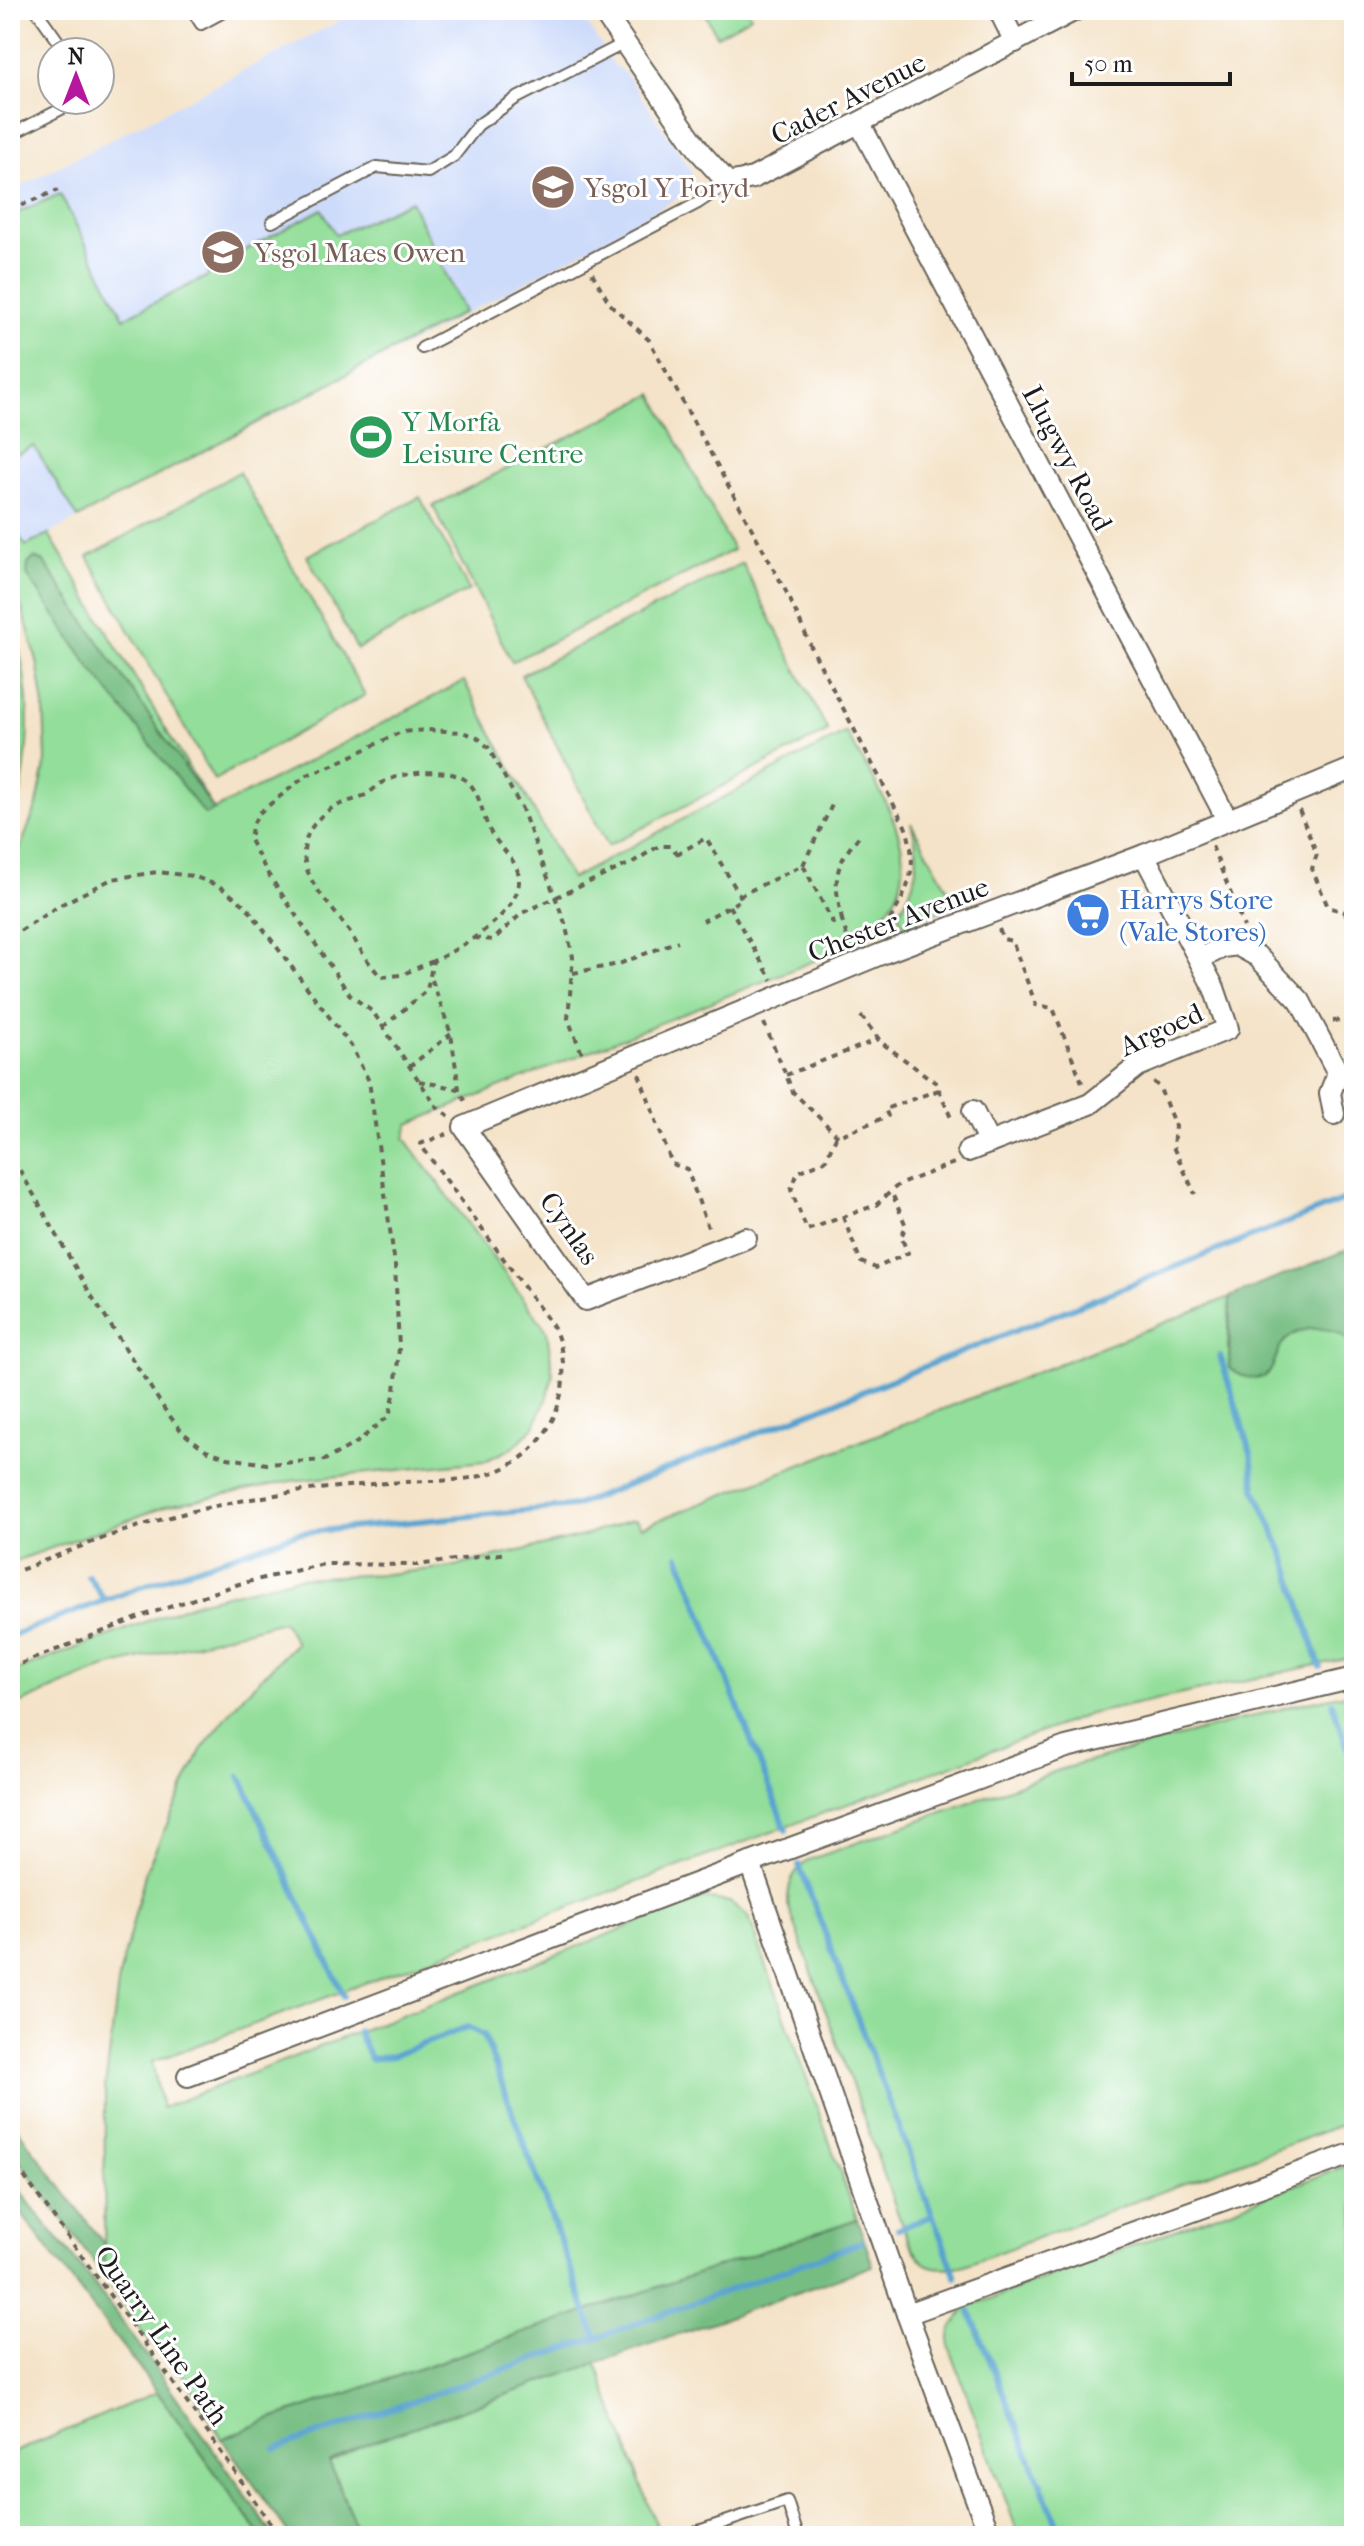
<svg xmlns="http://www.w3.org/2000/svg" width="1364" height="2546" font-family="'IM FELL French Canon',serif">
  <rect width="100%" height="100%" fill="#fff"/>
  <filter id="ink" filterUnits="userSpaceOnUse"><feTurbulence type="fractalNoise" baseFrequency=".0125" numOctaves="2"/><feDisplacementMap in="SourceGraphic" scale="16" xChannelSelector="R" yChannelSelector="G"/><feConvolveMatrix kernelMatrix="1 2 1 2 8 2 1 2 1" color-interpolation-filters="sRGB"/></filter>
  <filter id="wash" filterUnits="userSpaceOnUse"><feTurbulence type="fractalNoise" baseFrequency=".006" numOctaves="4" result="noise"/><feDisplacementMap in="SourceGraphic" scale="32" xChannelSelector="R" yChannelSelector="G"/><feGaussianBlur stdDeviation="1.8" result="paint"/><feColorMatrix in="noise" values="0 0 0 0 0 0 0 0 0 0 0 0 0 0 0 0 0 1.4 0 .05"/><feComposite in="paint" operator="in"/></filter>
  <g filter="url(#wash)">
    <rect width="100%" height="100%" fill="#f4e3c8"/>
    <!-- built -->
    <polygon fill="#cddbfa" points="360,10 578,10 614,65 626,74 691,170 693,183 686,193 580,253 26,546 10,523 10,192"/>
    <!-- green -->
    <g fill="#93de9a" stroke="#587d5b" stroke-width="2">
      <polygon points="703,10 747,10 751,16 717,36"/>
      <polygon points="60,194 124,318 208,276 210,269 322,209 336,235 411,201 464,312 78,518 34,446 10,457 10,216"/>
      <polygon points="653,394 733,550 512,662 433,506"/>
      <polygon points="239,472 365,695 214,780 88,557"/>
      <polygon points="420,497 469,590 357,649 307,556"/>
      <path d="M10,523L26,546L49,534L214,810L464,681L571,879L846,732C871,778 923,845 895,898C887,913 871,928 861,942L409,1124L405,1138L547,1331L553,1376L546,1401L533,1428L513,1448L485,1461L291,1481L167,1506L10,1563V874L37,805L46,760L44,706L37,661L22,608L10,587Z"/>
      <polygon points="742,563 828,731 608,846 521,675"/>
      <path d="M10,620C36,692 32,763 10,835Z"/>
      <path d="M911,823L956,904L904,927L898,914C917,885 922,857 911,823Z"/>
      <polygon points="1230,1297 1228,1349 1354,1310 1354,1657 1090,1714 152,2062 162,2108 702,1898 730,1902 749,1917 857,2219 269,2420 222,2439 183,2374 143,2334 104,2276 105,2088 119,1977 146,1870 201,1750 243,1696 296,1643 283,1621 103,1668 10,1708 10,1673 198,1602 295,1578 387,1574 452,1567 583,1536 631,1520 636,1520 641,1527"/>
      <path d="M1354,1692V2120L962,2266C924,2273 920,2262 904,2231L788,1905C788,1884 791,1875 806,1861L1062,1769L1294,1705Z"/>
      <polygon points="1354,2163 1354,2536 1019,2536 949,2346 951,2329 966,2308"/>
      <polygon points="596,2363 660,2536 360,2536 357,2532 329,2463 360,2446"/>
      <polygon points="157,2392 261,2536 10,2536 10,2454"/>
    </g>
    <!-- forest -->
    <g fill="#76bd82" stroke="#496c4f" stroke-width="2">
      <polygon points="34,558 44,562 214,810 205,815 90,667 27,575 28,564"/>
      <path d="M1354,1247V1347C1337,1324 1302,1322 1282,1344C1277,1351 1276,1360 1272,1368C1263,1386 1241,1377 1229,1368L1230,1297Z"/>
      <polygon points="10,2119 104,2244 104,2276 10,2148"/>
      <path d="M10,2176C37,2217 71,2252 100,2292C160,2372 217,2454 274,2536H261L157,2392L10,2199Z"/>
      <polygon points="857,2219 873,2266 360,2446 329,2462 360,2536 290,2536 222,2439 269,2420"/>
    </g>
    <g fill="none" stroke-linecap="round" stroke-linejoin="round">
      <!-- stream -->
      <g stroke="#56a2cf" stroke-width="6">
        <polyline points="1220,1356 1251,1453 1255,1489 1286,1559 1320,1667"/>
        <polyline points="679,1556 786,1830"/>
        <polyline points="88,1576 105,1600"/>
        <polyline points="10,1636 146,1585 298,1533 574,1506 1354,1196"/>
        <polyline points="1332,1703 1354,1766"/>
        <polyline points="240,1776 344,1996"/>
        <polyline points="799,1865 956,2277"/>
        <polyline points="358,2031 370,2059 392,2056 467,2027 484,2035 596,2338"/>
        <polyline points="898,2229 932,2216"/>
        <polyline points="970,2312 1062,2536"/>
        <polyline points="275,2449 596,2338 862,2242"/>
      </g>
    </g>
  </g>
  <g filter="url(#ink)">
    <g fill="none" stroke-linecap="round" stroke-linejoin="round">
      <!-- lane casing -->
      <g stroke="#686258" stroke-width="14">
        <g id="lane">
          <polyline points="36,10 66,52"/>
          <polyline points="192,10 201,24 227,10"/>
          <polyline points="10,135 79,100"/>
          <polyline points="272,222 377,167 428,172 454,156 478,125 515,99 625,43"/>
          <polyline points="422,348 698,203 728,183"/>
          <polyline points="691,2536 690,2534 787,2501 798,2536"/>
        </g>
      </g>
      <!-- street casing -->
      <g stroke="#686258" stroke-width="24">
        <g id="street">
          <polyline points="602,10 701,153 728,183 753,178 1075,10"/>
          <polyline points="999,10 1015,42"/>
          <polyline points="860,124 1227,819"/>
          <polyline points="1199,959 1223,947 1237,945 1257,956 1300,1001 1338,1073 1330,1093 1334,1114"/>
          <polyline points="973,1111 989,1143"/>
          <polyline points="968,1151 1090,1104 1138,1066 1228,1029 1214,988 1144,855"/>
          <polyline points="746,1238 586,1300 464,1127 881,954 1144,855 1354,768"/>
          <polyline points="750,1863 907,2314 990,2536"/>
          <polyline points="188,2076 750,1863 1066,1747 1354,1678"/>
          <polyline points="907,2314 1354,2153"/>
        </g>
      </g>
      <!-- path -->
      <g stroke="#686258" stroke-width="4" stroke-dasharray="6 6" stroke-linecap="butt">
        <polyline points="10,210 58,190"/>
        <path d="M592,273L610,304L649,340L789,597L812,649L905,826C921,869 907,894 883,930"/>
        <polyline points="1299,810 1317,854 1312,869 1328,907 1345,912 1354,936"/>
        <polyline points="1212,846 1244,927"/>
        <polyline points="677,854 706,838 742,899 703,921"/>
        <polyline points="803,865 832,805"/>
        <polyline points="739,896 803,865 833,923 842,920 850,947"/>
        <polyline points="729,906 772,980"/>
        <path d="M842,920C833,878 833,866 862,833"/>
        <polyline points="999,929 1003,939 1012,941 1036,1005 1053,1008 1083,1085"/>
        <polyline points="10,937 62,904 112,879 157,872 193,876 219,886 246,906 351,1046 369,1081 395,1265 399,1348 395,1391 389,1416 356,1443 325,1460 267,1464 228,1458 206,1450 183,1433 165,1410 91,1295 10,1153"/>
        <polyline points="474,938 493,940 522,913 633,862 659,846 670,846 680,856"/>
        <polyline points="573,973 619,964 678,941"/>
        <polyline points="432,980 451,1034 459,1089 468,1106"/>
        <polyline points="861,1016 882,1043 936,1083 951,1118 954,1117"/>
        <polyline points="1333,1021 1354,1019"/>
        <polyline points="764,1023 793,1092 838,1136"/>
        <path d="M383,1027L427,990L433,961C461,948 532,908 517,869C511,854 496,844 489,829C480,810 480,782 455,775C435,769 402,773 383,782C376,786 371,793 363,796C352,801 340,803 329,810C321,815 314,823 309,832C292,868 323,896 343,923C357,941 365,962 382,977L401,975L433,961"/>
        <polyline points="409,1067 451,1034"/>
        <polyline points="639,1074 672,1164 687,1169 710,1233"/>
        <polyline points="786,1075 879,1039"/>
        <polyline points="419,1081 459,1089"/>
        <polyline points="1153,1082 1159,1086 1175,1126 1173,1147 1195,1194"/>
        <polyline points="939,1090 885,1109 888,1116 836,1137 825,1161 798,1172 791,1190 807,1230 876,1205 898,1185 954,1163"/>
        <polyline points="449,1116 436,1106 373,1012 350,995 268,874 250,840 252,826 259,813 307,775 335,764 401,732 428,730 462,732 477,737 488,747 522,809 565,923 573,957 568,1019 583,1056"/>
        <polyline points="843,1217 861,1262 876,1268 908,1253 901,1237 906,1226 891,1191"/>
        <path d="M10,1574C57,1556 104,1536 153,1522C199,1508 247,1499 295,1492C331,1487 367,1484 404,1482C439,1480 478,1483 510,1465C558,1439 576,1376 554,1328L420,1144L447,1134"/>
        <polyline points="10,1668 145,1615 239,1584 324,1564 417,1565 507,1553"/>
        <polyline points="10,2157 172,2381 279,2536"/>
      </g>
      <!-- lane -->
      <use href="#lane" stroke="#fff" stroke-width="10"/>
      <!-- street -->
      <use href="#street" stroke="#fff" stroke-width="20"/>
    </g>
  </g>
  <!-- icons -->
  <defs>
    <g id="school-disc" transform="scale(2.3)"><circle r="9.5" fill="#8d6e63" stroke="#fff"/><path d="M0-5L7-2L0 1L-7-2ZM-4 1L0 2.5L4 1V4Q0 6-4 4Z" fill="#fff"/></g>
    <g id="stadium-disc" transform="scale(2.3)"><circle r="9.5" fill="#2e9e5b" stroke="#fff"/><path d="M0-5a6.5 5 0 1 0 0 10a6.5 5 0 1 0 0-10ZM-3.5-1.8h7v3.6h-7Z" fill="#fff"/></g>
    <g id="supermarket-disc" transform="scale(2.3)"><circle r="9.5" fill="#3f7fe0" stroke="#fff"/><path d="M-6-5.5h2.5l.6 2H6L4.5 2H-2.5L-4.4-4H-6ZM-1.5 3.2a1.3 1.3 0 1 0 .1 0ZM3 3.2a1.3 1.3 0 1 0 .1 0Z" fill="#fff"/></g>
  </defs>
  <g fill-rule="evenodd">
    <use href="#school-disc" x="553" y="187"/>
    <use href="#school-disc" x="223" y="252"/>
    <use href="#stadium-disc" x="371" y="437"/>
    <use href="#supermarket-disc" x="1088" y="915"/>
  </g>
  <g text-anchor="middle" stroke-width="6" stroke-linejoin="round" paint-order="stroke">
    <!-- street labels -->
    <g font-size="28" fill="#1c1c1c" stroke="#fff">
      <text transform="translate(848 98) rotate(-27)" y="10">Cader Avenue</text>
      <text transform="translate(1068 458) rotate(62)" y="10">Llugwy Road</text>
      <text transform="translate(898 919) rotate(-21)" y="10">Chester Avenue</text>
      <text transform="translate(1161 1029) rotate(-25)" y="10">Argoed</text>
      <text transform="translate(570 1228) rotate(55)" y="10">Cynlas</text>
      <text transform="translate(162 2335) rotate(55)" y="10">Quarry Line Path</text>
    </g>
    <!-- education labels -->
    <g font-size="28" fill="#785e54" stroke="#fff" text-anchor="start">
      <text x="584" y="197">Ysgol Y Foryd</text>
      <text x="254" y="262">Ysgol Maes Owen</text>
    </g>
    <!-- leisure labels -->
    <g font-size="28" fill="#27864d" stroke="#fff" text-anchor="start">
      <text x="402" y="431">Y Morfa<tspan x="402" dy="32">Leisure Centre</tspan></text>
    </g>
    <!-- shop labels -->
    <g font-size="28" fill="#366cbe" stroke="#fff" text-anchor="start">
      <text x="1119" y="909">Harrys Store<tspan x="1119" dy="32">(Vale Stores)</tspan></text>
    </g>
  </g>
  <!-- margin -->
  <rect width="1364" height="2546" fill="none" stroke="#fff" stroke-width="40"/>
  <!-- north arrow -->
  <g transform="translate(76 76)"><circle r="38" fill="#ffffff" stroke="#a4a4a4" stroke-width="2"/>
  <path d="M0-6L14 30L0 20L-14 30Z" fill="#b5179e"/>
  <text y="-12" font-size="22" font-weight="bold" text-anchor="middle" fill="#1c1c1c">N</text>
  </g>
  <!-- scale -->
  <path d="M1072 72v12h158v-12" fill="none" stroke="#1c1c1c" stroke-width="4"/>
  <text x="1084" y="72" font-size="24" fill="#1c1c1c" stroke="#ffffff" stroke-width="6" paint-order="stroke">50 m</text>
</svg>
